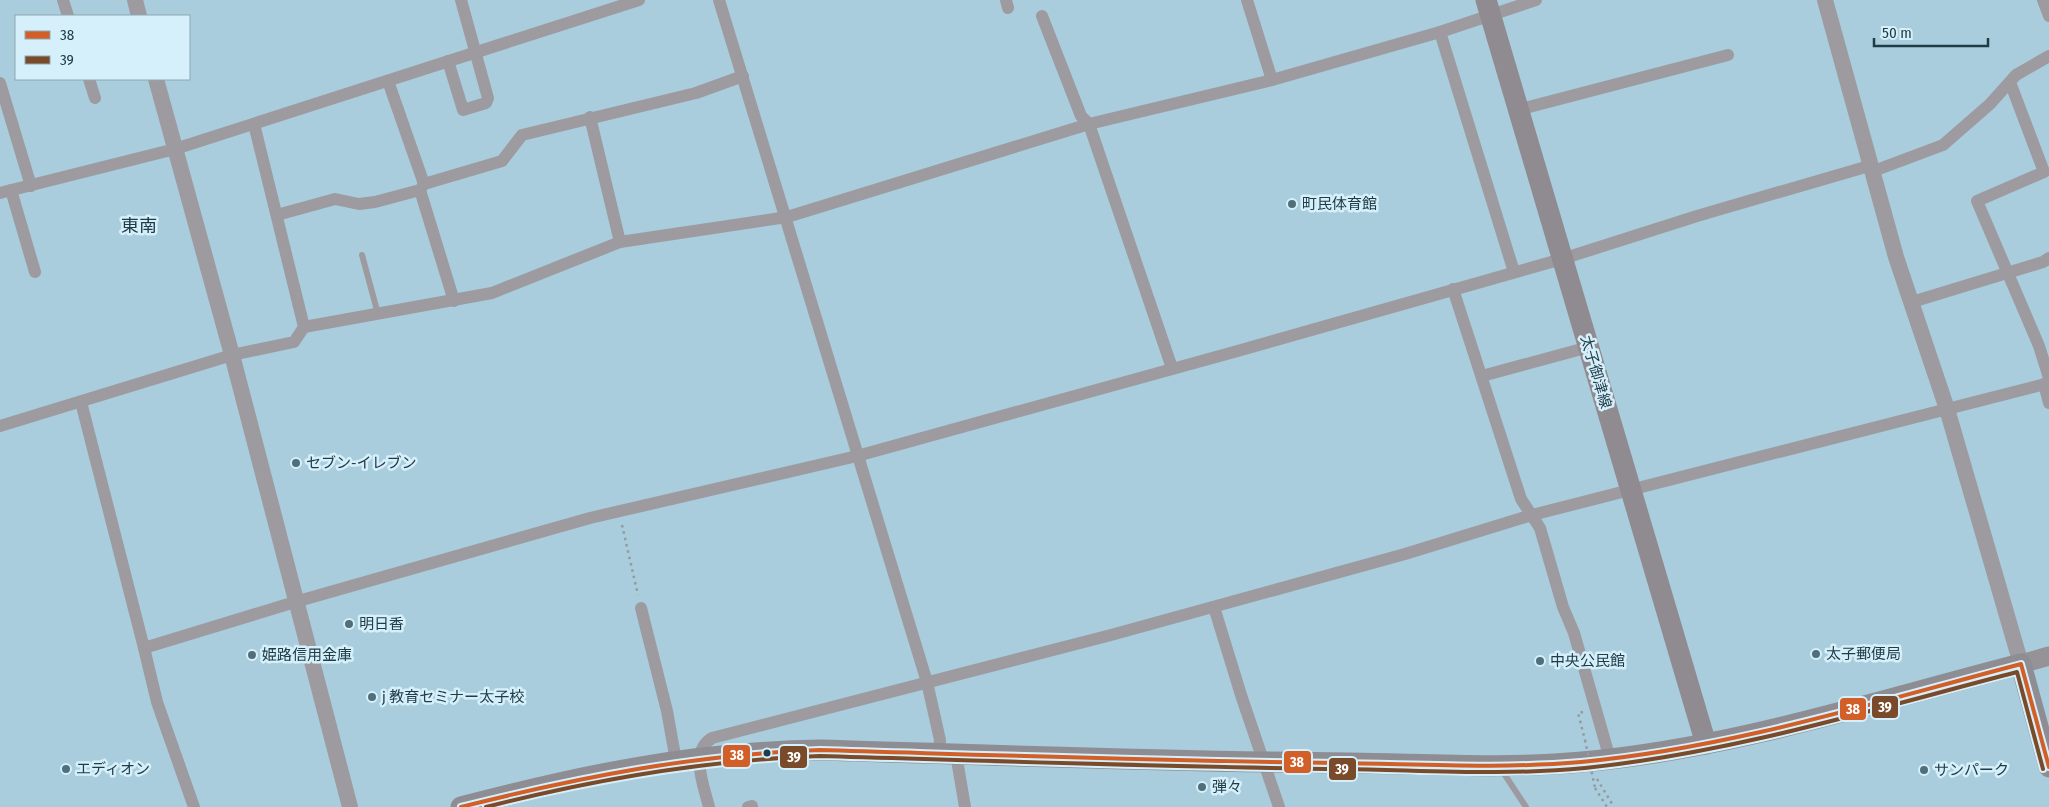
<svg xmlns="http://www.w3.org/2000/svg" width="2049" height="807" font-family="'Fira Sans Condensed','Noto Sans JP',sans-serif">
  <rect width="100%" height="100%" fill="#a9cddc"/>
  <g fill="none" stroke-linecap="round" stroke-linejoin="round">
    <!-- path -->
    <g stroke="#939aa0" stroke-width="2.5" stroke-dasharray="2.5 4" stroke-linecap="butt">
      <polyline points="622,525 638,595"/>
      <polyline points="1583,712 1578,713 1585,740"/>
      <polyline points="1597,779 1614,807"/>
      <polyline points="1595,788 1607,807"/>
    </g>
    <!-- service -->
    <g stroke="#9d9ba0" stroke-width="6">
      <polyline points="362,255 378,314"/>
      <polyline points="1501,769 1526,807"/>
    </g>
    <!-- minor -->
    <g stroke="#9d9ba0" stroke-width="12">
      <polyline points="63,0 68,16"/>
      <polyline points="719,0 927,682 940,740 939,753"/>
      <polyline points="1006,0 1008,8"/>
      <polyline points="1247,0 1272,80"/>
      <polyline points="2043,0 2049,16"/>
      <polyline points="1042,16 1081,116 1089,124 1172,368"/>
      <polyline points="1440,32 1514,272"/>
      <polyline points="448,61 463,110 486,103 488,98 461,0"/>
      <polyline points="89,79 95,98"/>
      <polyline points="388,81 424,184"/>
      <polyline points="2010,82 2044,172 1977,201 2039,346 2049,378"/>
      <polyline points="0,83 31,186"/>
      <polyline points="1517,110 1728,55"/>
      <polyline points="590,117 620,242"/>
      <polyline points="254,124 304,327"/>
      <polyline points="1871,172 1943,145 1990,104 2016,75 2049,56"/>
      <polyline points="11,190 35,272"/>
      <polyline points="420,190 454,301"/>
      <polyline points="0,193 175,149 639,0"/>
      <polyline points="277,215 335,199 359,204 375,202 420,190 424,184 502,161 522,135 696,93 743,76"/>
      <polyline points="1453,289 1521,499 1540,528 1563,607 1574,633 1610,759"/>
      <polyline points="1912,302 2043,262 2049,258"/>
      <polyline points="1482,376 1589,347"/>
      <polyline points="2044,384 2049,403"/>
      <polyline points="81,402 144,648 295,602 590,518 857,456 1234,352 1562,259 1697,216 1869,166"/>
      <polyline points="0,426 232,355 294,342 304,327 492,293 620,242 787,217 1089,124 1272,80 1440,32 1536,0"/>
      <polyline points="1214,607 1241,695 1279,807"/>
      <polyline points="641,608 667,711 676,761"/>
      <polyline points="144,648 157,702 194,807"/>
      <polyline points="956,754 965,807"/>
      <path d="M709,807C704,786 689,752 712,738L1111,635L1405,554L1532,515L2049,383"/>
      <polyline points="748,807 752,806"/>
    </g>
    <!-- tertiary -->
    <g stroke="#9d9ba0" stroke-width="16">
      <polyline points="135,0 139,16"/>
      <polyline points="1825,0 1896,257 1947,409 2021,664"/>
      <polyline points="156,79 232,355 350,807"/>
    </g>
    <!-- secondary -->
    <polyline stroke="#959298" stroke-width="19" points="2021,664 2049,656"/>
    <!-- primary -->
    <polyline stroke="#8f8b91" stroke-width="21" points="1486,0 1706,744"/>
    <!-- trunk -->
    <path stroke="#8f8d94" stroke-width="21" d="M461,807C583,775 693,752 820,750C997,755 1174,762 1350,763C1427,764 1505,769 1582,762C1731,749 1877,701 2021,664L2049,767"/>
    <!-- path-bridge -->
    <polyline stroke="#939aa0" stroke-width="2.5" stroke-dasharray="2.5 4" stroke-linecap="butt" points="1585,740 1595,788"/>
    <!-- bus-1 casing -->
    <g stroke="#d6f0fb" stroke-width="8">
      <path id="bus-1" d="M461,807C580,777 697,754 820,750C993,755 1165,761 1338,763C1419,764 1500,769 1581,762C1731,748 1876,702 2021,664L2049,767"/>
    </g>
    <!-- bus-2 casing -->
    <g stroke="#d6f0fb" stroke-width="8">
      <path id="bus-2" d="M486,807C596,779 706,760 820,756C994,761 1168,767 1342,769C1423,770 1504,776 1585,768C1732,753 1874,709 2017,672L2043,769"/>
    </g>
    <!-- bus-1 -->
    <use href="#bus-1" stroke="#d25f28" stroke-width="4"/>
    <!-- bus-2 -->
    <use href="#bus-2" stroke="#7a4b2a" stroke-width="4"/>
  </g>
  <!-- markers -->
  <g fill="#506f7b" stroke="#d6f0fb" stroke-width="2">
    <circle cx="1292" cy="204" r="5"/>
    <circle cx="296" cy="463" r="5"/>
    <circle cx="349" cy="624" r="5"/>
    <circle cx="1816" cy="654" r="5"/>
    <circle cx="252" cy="655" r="5"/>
    <circle cx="1540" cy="661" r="5"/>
    <circle cx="372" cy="697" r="5"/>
    <circle cx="66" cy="769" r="5"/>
    <circle cx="1924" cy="770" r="5"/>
    <circle cx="1202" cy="787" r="5"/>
  </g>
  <circle fill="#203c47" stroke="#d6f0fb" stroke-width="2" cx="767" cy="753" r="4.5"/>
  <g text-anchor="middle" stroke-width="5" stroke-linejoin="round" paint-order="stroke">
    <!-- poi labels -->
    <g font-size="15" fill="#203c47" stroke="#d6f0fb" text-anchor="start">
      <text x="1302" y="209">町民体育館</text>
      <text x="306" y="468">セブン-イレブン</text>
      <text x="359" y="629">明日香</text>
      <text x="1826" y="659">太子郵便局</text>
      <text x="262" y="660">姫路信用金庫</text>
      <text x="1550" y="666">中央公民館</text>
      <text x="382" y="702">j 教育セミナー太子校</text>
      <text x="76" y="774">エディオン</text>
      <text x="1934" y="775">サンパーク</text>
      <text x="1212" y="792">弾々</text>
    </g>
    <!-- street labels -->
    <g font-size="15" fill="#203c47" stroke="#d6f0fb">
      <text transform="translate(1596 372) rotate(74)" y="5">太子御津線</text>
    </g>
    <!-- quarter labels -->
    <g font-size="18" fill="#203c47" stroke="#d6f0fb">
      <text x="139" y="232">東南</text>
    </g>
  </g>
  <g stroke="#d6f0fb" stroke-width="2">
    <rect x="1871" y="695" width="28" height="24" rx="5" fill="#7a4b2a"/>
    <rect x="1839" y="697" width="28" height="24" rx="5" fill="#d25f28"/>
    <rect x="722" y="744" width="29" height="24" rx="5" fill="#d25f28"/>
    <rect x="779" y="745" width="29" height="24" rx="5" fill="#7a4b2a"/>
    <rect x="1283" y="750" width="29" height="24" rx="5" fill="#d25f28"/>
    <rect x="1328" y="757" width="29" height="24" rx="5" fill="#7a4b2a"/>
  </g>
  <g font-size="14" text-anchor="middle" font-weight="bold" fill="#fff">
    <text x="1885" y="712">39</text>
    <text x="1853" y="714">38</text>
    <text x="737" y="760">38</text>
    <text x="794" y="762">39</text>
    <text x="1297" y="767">38</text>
    <text x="1342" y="774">39</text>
  </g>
  <!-- legend -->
  <rect x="15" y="15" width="175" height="65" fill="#d6f0fb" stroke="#8da8b3"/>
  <rect x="25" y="31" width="25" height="8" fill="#d25f28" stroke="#8da8b3"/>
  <text x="60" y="40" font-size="15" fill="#203c47">38</text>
  <rect x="25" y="56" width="25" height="8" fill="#7a4b2a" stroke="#8da8b3"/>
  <text x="60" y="65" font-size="15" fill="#203c47">39</text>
  <!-- scale -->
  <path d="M1874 38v8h114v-8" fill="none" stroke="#203c47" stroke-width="2.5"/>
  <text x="1882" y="38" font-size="15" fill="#203c47" stroke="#d6f0fb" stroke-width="4" paint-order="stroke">50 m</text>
</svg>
